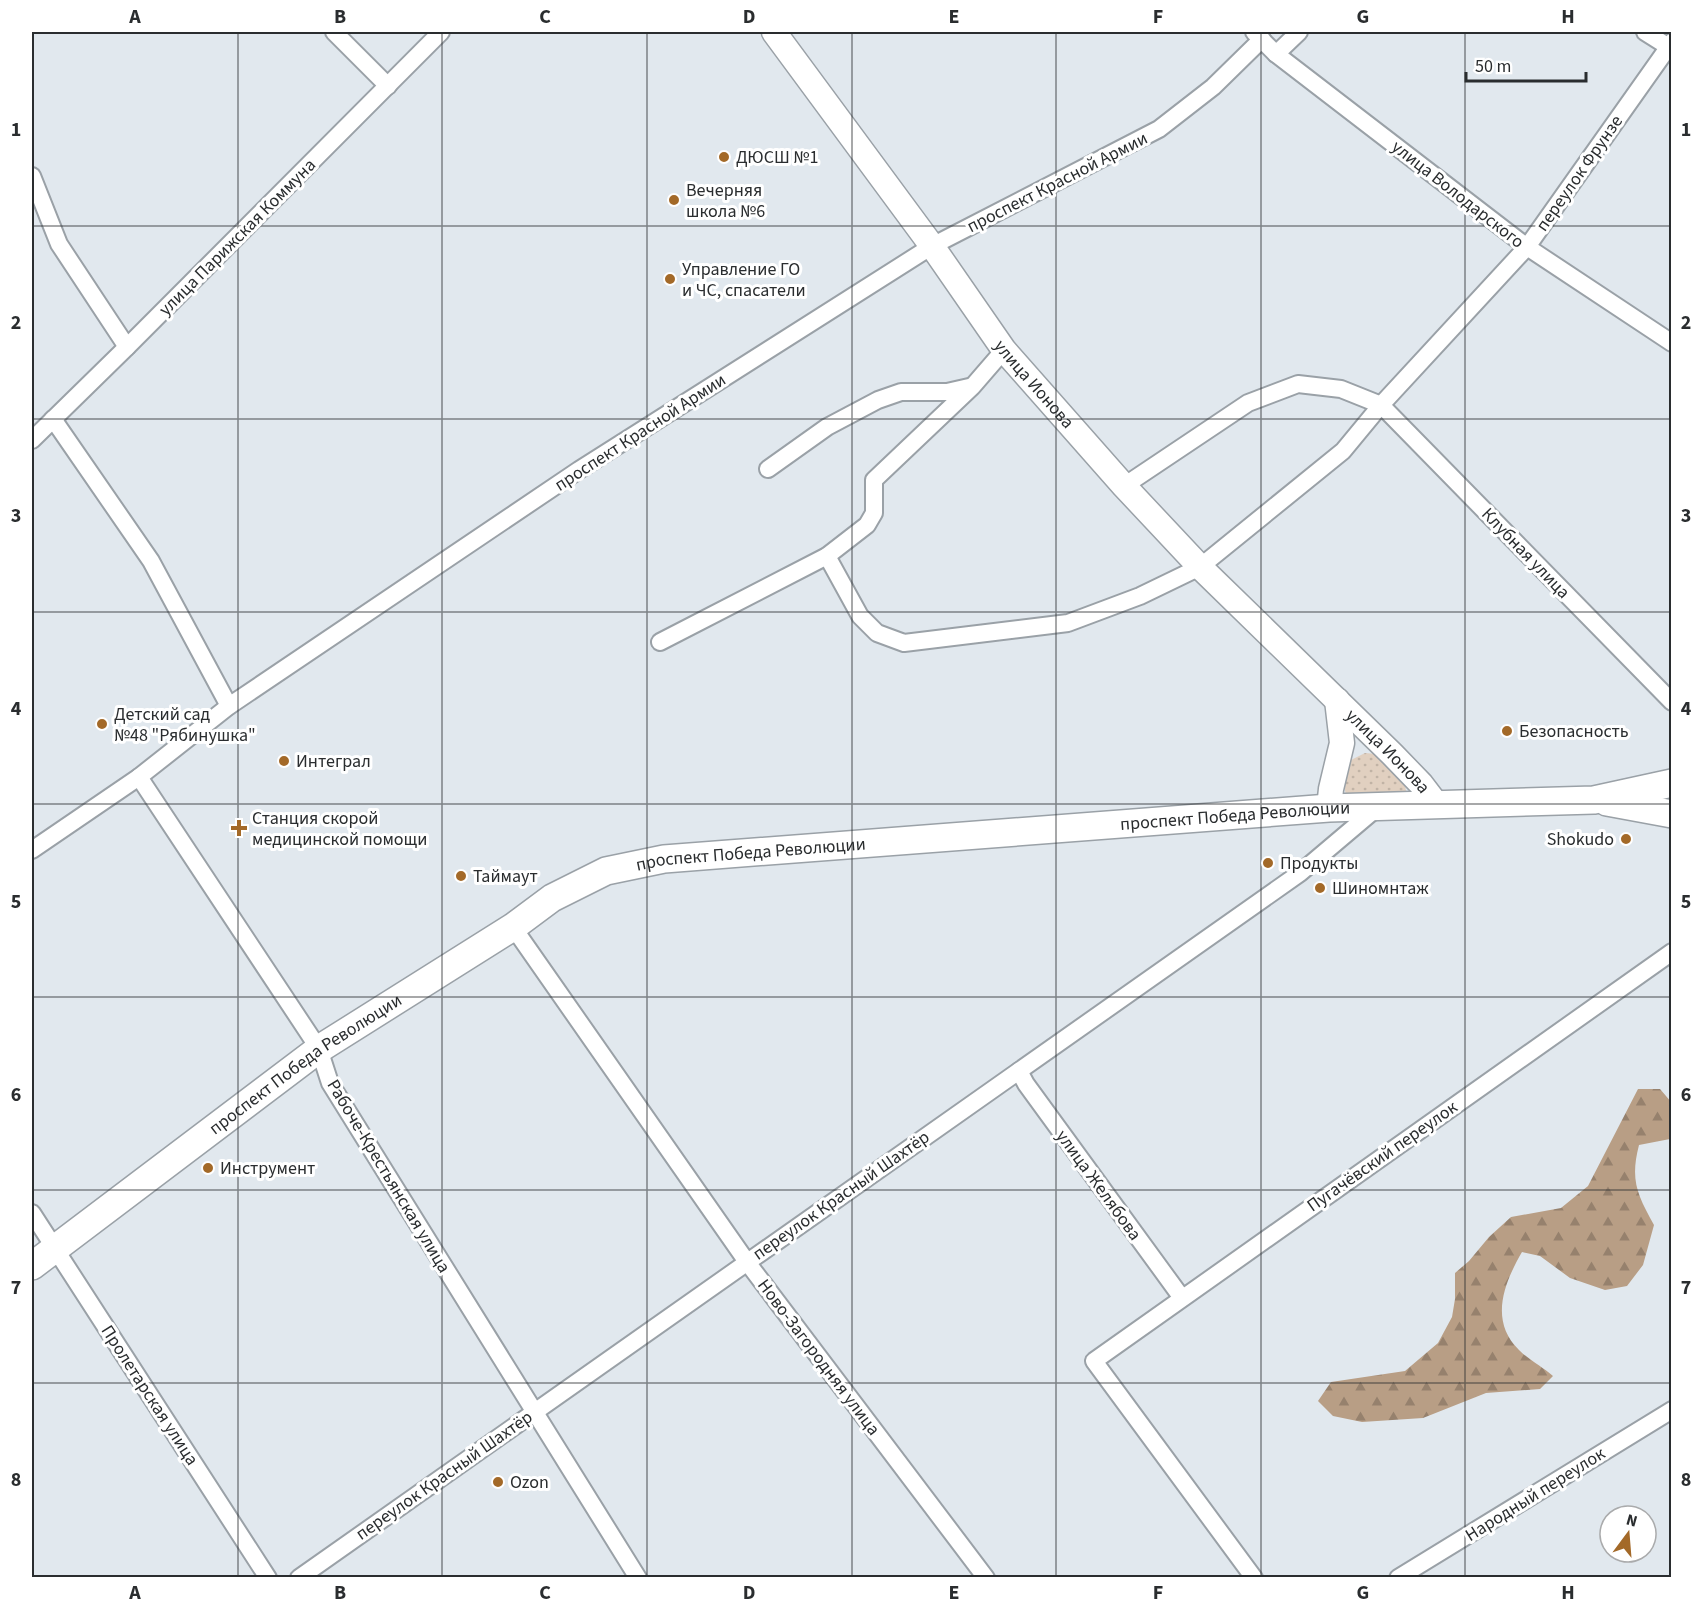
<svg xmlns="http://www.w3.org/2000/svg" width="1703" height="1609" font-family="'Source Sans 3',sans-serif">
  <defs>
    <pattern id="grass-dots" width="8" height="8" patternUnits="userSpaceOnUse" patternTransform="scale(1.5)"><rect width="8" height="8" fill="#e1d0c0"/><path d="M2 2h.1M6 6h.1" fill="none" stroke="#c1b3a5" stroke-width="1.8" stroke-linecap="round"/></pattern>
    <pattern id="forest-firs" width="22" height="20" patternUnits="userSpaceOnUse" patternTransform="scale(1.5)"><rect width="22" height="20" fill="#b89e85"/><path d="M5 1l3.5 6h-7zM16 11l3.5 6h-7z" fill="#96816d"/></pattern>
  </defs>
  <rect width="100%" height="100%" fill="#e1e8ee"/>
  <!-- grass -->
  <polygon fill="url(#grass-dots)" points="1365,753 1377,754 1404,777 1406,791 1347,798 1343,783 1349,761"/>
  <!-- forest -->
  <path fill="url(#forest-firs)" d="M1638,1089H1660L1672,1103L1670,1139L1639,1145C1630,1180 1637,1194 1654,1225L1643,1265L1627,1286L1605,1290L1570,1278L1540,1256L1522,1252C1504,1283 1489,1321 1519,1350C1529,1360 1543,1367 1553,1376L1540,1389L1486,1393L1423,1418L1362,1422L1333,1416L1318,1401L1331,1382L1405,1371L1438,1343L1452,1317L1455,1299V1273L1469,1261L1489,1237L1511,1217L1561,1208L1588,1186Z"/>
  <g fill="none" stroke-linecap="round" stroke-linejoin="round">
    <!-- street casing -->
    <g stroke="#9aa1a7" stroke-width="20">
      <g id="street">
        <polyline points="334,32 388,86"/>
        <polyline points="1254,32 1276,54 1527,247 1672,343"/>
        <polyline points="1645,32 1672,49"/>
        <polyline points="1276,54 1299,32"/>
        <polyline points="32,176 59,244 127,347"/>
        <polyline points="53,419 151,561 229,706"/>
        <polyline points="32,440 127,347 441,32"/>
        <polyline points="768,469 827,427 878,400 901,392 947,392 969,387"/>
        <polyline points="1124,486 1248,403 1298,384 1341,389 1381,405 1672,702"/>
        <polyline points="827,556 860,616 877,633 904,643 1068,623 1140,596 1200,567 1343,451 1381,405 1527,247 1672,42"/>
        <polyline points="660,642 827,556 867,525 874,513 874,480 972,387 1004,350"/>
        <polyline points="139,777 319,1049 330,1083 638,1578"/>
        <polyline points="32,850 139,777 229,706 579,470 932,246 1159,129 1213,87 1262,39"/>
        <polyline points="513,927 747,1262 986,1578"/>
        <polyline points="1019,1071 1026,1084 1182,1298"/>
        <polyline points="32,1213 268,1578"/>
        <polyline points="299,1578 1300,873 1378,807"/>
        <polyline points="1254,1578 1094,1361 1672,952"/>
        <polyline points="1398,1578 1672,1410"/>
      </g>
    </g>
    <!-- secondary casing -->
    <g stroke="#9aa1a7" stroke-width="27">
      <g id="secondary">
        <path id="s1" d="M774,32L932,246L1004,350L1124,486L1200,567L1392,754L1421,784L1437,805"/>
        <polyline points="1329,808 1331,789 1342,743 1337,700"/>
      </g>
    </g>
    <!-- primary casing -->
    <g stroke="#9aa1a7" stroke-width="30">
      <g id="primary">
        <polyline points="1607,802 1672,814"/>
        <path id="s2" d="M32,1266L319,1049L513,927L552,898L606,871L664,859L1329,808L1594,800L1672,783"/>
      </g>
    </g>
    <!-- street -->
    <use href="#street" stroke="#fff" stroke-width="16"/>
    <!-- secondary -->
    <use href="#secondary" stroke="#fff" stroke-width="24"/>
    <!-- primary -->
    <use href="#primary" stroke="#fff" stroke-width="27"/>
  </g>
  <!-- grid -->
  <path fill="none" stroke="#2a2d2f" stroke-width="1.5" stroke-opacity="0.55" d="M238,32V1578M442,32V1578M647,32V1578M852,32V1578M1056,32V1578M1261,32V1578M1465,32V1578M32,226H1672M32,419H1672M32,612H1672M32,804H1672M32,997H1672M32,1190H1672M32,1383H1672"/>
  <!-- markers -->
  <g fill="#a36928" stroke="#fff" stroke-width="2">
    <circle cx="724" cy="157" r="6"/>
    <circle cx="674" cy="200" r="6"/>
    <circle cx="670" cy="279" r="6"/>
    <circle cx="102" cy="724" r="6"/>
    <circle cx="1507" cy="731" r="6"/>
    <circle cx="284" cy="761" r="6"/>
    <path d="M236 819h6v6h6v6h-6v6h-6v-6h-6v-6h6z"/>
    <circle cx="1626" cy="839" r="6"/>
    <circle cx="1268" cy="863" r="6"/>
    <circle cx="461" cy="876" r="6"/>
    <circle cx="1320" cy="888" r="6"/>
    <circle cx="208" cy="1168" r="6"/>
    <circle cx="498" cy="1482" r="6"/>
  </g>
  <g text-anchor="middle" stroke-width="6" stroke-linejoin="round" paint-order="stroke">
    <!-- poi labels -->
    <g font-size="18" fill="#2a2d2f" stroke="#fff" text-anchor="start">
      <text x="736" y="163">ДЮСШ №1</text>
      <text x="686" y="196">Вечерняя<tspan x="686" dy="21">школа №6</tspan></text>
      <text x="682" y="275">Управление ГО<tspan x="682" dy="21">и ЧС, спасатели</tspan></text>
      <text x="114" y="720">Детский сад<tspan x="114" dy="21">№48 "Рябинушка"</tspan></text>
      <text x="1519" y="737">Безопасность</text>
      <text x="296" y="767">Интеграл</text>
      <text x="252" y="824">Станция скорой<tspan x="252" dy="21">медицинской помощи</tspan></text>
      <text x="1614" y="845" text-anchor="end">Shokudo</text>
      <text x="1280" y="869">Продукты</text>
      <text x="473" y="882">Таймаут</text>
      <text x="1332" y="894">Шиномнтаж</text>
      <text x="220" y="1174">Инструмент</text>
      <text x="510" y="1488">Ozon</text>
    </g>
    <!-- street labels -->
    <g font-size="18" fill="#2a2d2f" stroke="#fff">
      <text transform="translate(1579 173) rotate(-55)" y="6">переулок Фрунзе</text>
      <text transform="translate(1057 182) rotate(-27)" y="6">проспект Красной Армии</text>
      <text transform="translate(1458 194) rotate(38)" y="6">улица Володарского</text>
      <text transform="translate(237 237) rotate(-45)" y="6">улица Парижская Коммуна</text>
      <text dy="6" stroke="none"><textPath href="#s1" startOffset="438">улица Ионова</textPath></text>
      <text transform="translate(640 432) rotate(-33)" y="6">проспект Красной Армии</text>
      <text transform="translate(1526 553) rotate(46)" y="6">Клубная улица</text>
      <text dy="6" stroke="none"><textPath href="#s1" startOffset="948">улица Ионова</textPath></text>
      <text dy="6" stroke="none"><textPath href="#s2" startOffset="1330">проспект Победа Революции</textPath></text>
      <text dy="6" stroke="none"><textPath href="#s2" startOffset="844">проспект Победа Революции</textPath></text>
      <text dy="6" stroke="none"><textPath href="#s2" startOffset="340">проспект Победа Революции</textPath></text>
      <text transform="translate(1382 1156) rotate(-35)" y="6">Пугачёвский переулок</text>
      <text transform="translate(389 1176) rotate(59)" y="6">Рабоче-Крестьянская улица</text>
      <text transform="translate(1099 1185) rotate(54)" y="6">улица Желябова</text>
      <text transform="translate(841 1195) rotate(-35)" y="6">переулок Красный Шахтёр</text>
      <text transform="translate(819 1357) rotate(53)" y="6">Ново-Загородняя улица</text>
      <text transform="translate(150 1395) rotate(57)" y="6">Пролетарская улица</text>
      <text transform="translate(444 1475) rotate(-35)" y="6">переулок Красный Шахтёр</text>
      <text transform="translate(1535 1494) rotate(-32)" y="6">Народный переулок</text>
    </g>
  </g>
  <!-- border -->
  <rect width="1703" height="1609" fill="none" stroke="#ffffff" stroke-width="66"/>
  <!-- north arrow -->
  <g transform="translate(1628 1534) rotate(16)"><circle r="28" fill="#ffffff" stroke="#aaabac" stroke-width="1.5"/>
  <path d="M0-4.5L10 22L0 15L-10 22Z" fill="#a36928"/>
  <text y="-9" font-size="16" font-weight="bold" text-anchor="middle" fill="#2a2d2f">N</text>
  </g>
  <!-- scale -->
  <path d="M1466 72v9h120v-9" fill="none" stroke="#2a2d2f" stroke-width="3"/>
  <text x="1475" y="72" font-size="18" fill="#2a2d2f" stroke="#ffffff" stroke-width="4.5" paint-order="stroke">50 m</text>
  <rect x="33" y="33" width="1637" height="1543" fill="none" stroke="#2a2d2f" stroke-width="2"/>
  <g font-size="20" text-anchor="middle" font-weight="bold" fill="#2a2d2f">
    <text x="135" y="23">A</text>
    <text x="340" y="23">B</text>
    <text x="545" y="23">C</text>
    <text x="749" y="23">D</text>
    <text x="954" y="23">E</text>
    <text x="1158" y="23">F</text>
    <text x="1363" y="23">G</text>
    <text x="1568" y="23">H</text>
    <text x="16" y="136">1</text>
    <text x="1686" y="136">1</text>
    <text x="16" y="329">2</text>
    <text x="1686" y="329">2</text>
    <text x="16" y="522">3</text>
    <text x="1686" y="522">3</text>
    <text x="16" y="715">4</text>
    <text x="1686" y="715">4</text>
    <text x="16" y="908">5</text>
    <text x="1686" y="908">5</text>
    <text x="16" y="1101">6</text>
    <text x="1686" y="1101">6</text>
    <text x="16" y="1294">7</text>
    <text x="1686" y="1294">7</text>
    <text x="16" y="1486">8</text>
    <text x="1686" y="1486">8</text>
    <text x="135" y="1599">A</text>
    <text x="340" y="1599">B</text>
    <text x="545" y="1599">C</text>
    <text x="749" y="1599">D</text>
    <text x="954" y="1599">E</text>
    <text x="1158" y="1599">F</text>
    <text x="1363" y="1599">G</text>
    <text x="1568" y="1599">H</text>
  </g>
</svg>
